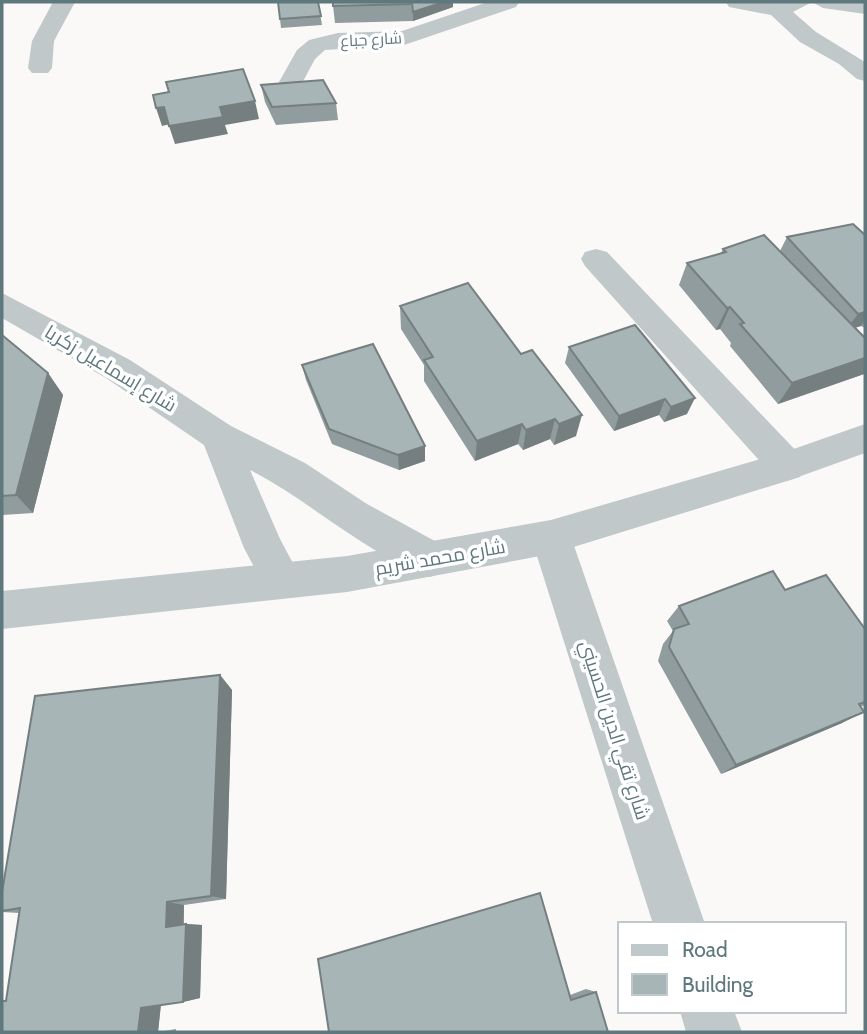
<svg xmlns="http://www.w3.org/2000/svg" width="867" height="1034" font-family="Cabin,Cairo,sans-serif">
  <rect width="100%" height="100%" fill="#faf9f7"/>
  <g fill="none" stroke-linecap="round" stroke-linejoin="round">
    <!-- minor -->
    <g fill="#c0c8ca" fill-rule="evenodd">
      <polygon points="53,2 75,2 54,41 52,68 48,73 32,73 28,68 32,41"/>
      <polygon points="488,2 519,2 516,7 404,45 325,50 315,59 300,87 282,87 279,82 297,50 309,40 338,33 402,31"/>
      <polygon points="596,249 607,252 800,455 805,466 800,477 787,481 774,477 585,266 581,259 585,252"/>
      <path d="M2,293L130,360L231,426L305,463L367,504L444,546L450,559L444,572L430,577C364,553 312,502 250,470L280,539L302,580L296,593L282,598L268,593L244,548L204,445L106,378L2,318Z"/>
      <polygon points="551,520 565,525 571,537 705,924 653,924 531,537 537,525"/>
      <polygon points="680,1011 734,1011 742,1032 686,1032"/>
    </g>
    <!-- tertiary -->
    <g fill="#c0c8ca" fill-rule="evenodd">
      <polygon points="726,2 865,2 865,14 823,8 812,2 793,12 816,32 865,62 865,81 857,79 839,64 800,42 771,15 729,7"/>
      <polygon points="865,424 865,453 787,481 551,554 347,592 2,629 2,591 347,556 551,520 785,452"/>
    </g>
  </g>
  <!-- wall -->
  <g fill="#909c9d">
    <polygon points="318,2 322,25 281,28 280,19"/>
    <polygon points="453,2 453,7 413,21 335,23 333,6"/>
    <polygon points="261,85 336,103 338,120 276,125 265,102"/>
    <polygon points="865,235 865,328 861,326 855,328 865,338 865,372 864,374 778,404 730,346 731,343 720,329 716,330 679,285 687,263 721,253 723,249 780,251 787,237"/>
    <polygon points="468,283 576,436 554,445 550,439 523,450 518,444 475,461 424,381 424,365 401,329 400,306"/>
    <polygon points="635,325 687,414 664,422 659,415 614,431 565,363 569,347"/>
    <polygon points="2,335 48,373 63,395 33,513 2,515"/>
    <polygon points="302,365 425,461 399,470 332,444 306,380"/>
    <polygon points="785,590 865,629 865,705 860,707 842,723 721,774 658,661 663,644 673,631 667,621 679,606"/>
    <polygon points="220,675 232,690 226,899 184,905 184,924 202,925 200,998 183,1002 161,1005 158,1032 176,1029 176,1032 2,1032 19,913 2,912 2,892"/>
    <polygon points="586,989 596,992 608,1032 329,1032 570,995"/>
  </g>
  <!-- shaded-wall -->
  <g fill="#757f80">
    <polygon points="444,2 453,2 453,7 413,21 413,12"/>
    <polygon points="255,101 259,119 225,125 228,134 175,144 169,126 220,107"/>
    <polygon points="164,107 170,124 162,126 156,108"/>
    <polygon points="730,307 720,329 716,330 727,308"/>
    <polygon points="865,312 865,320 861,326 846,330 858,314"/>
    <polygon points="865,358 865,372 864,374 778,404 792,383"/>
    <polygon points="48,373 63,395 33,513 16,495"/>
    <polygon points="695,398 687,414 664,422 671,407"/>
    <polygon points="665,399 659,415 614,431 619,416"/>
    <polygon points="582,415 576,436 554,445 559,424"/>
    <polygon points="555,419 550,439 523,450 526,430"/>
    <polygon points="522,424 518,444 475,461 477,441"/>
    <polygon points="425,446 425,461 399,470 398,455"/>
    <polygon points="220,675 232,690 226,899 211,896"/>
    <polygon points="864,712 842,723 721,774 736,765"/>
    <polygon points="167,902 184,905 183,928 166,927"/>
    <polygon points="186,924 202,925 200,998 183,1002"/>
    <polygon points="161,1003 158,1032 138,1032 141,1008"/>
  </g>
  <!-- building -->
  <g fill="#a7b5b7" stroke="#757f80" stroke-width="2">
    <polygon points="278,2 318,2 321,16 280,19"/>
    <polygon points="333,2 412,2 413,4 333,6"/>
    <polygon points="412,2 444,2 413,12"/>
    <polygon points="243,69 255,101 220,107 223,117 169,126 164,107 156,108 153,95 169,92 166,82"/>
    <polygon points="323,80 336,103 272,107 261,85"/>
    <polygon points="853,224 865,235 865,312 858,314 787,237"/>
    <polygon points="764,235 865,338 865,358 792,383 740,324 744,323 730,307 727,308 687,263 726,252 723,249"/>
    <polygon points="468,283 521,354 532,350 582,415 559,424 555,419 526,430 522,424 477,441 424,360 433,357 400,306"/>
    <polygon points="635,325 695,398 671,407 665,399 619,416 569,347"/>
    <polygon points="2,335 48,373 16,495 2,496"/>
    <polygon points="373,344 425,446 398,455 329,429 302,365"/>
    <polygon points="773,571 785,590 826,575 865,629 865,702 859,704 864,712 736,765 669,647 674,629 689,624 679,606"/>
    <polygon points="220,675 211,896 167,902 166,927 186,924 183,1002 141,1008 138,1032 2,1032 2,1001 6,1001 20,908 2,911 2,892 35,696"/>
    <polygon points="540,893 571,1000 596,992 608,1032 329,1032 318,959"/>
  </g>
  <g text-anchor="middle" stroke-width="7" stroke-linejoin="round" paint-order="stroke">
    <!-- far-street labels -->
    <g font-size="16" fill="#5e787e" stroke="#fff">
      <text transform="translate(371 39) rotate(-3)" y="6">شارع جباع</text>
    </g>
    <!-- street labels -->
    <g font-size="19" fill="#5e787e" stroke="#fff">
      <text transform="translate(111 368) rotate(31)" y="7">شارع إسماعيل زكريا</text>
      <text transform="translate(440 557) rotate(-10)" y="7">شارع محمد شريم</text>
      <text transform="translate(615 730) rotate(72)" y="7">شارع تقي الدين الحسيني</text>
    </g>
  </g>
  <!-- border -->
  <rect width="867" height="1034" fill="none" stroke="#5e787e" stroke-width="7"/>
  <!-- legend -->
  <rect x="618" y="922" width="228" height="91" fill="#ffffff" stroke="#bfc9cb" stroke-width="2"/>
  <rect x="632" y="945" width="35" height="10" fill="#c0c8ca" stroke="#bfc9cb" stroke-width="2"/>
  <text x="682" y="957" font-size="21" fill="#5e787e">Road</text>
  <rect x="632" y="974" width="35" height="21" fill="#a7b5b7" stroke="#bfc9cb" stroke-width="2"/>
  <text x="682" y="992" font-size="21" fill="#5e787e">Building</text>
</svg>
